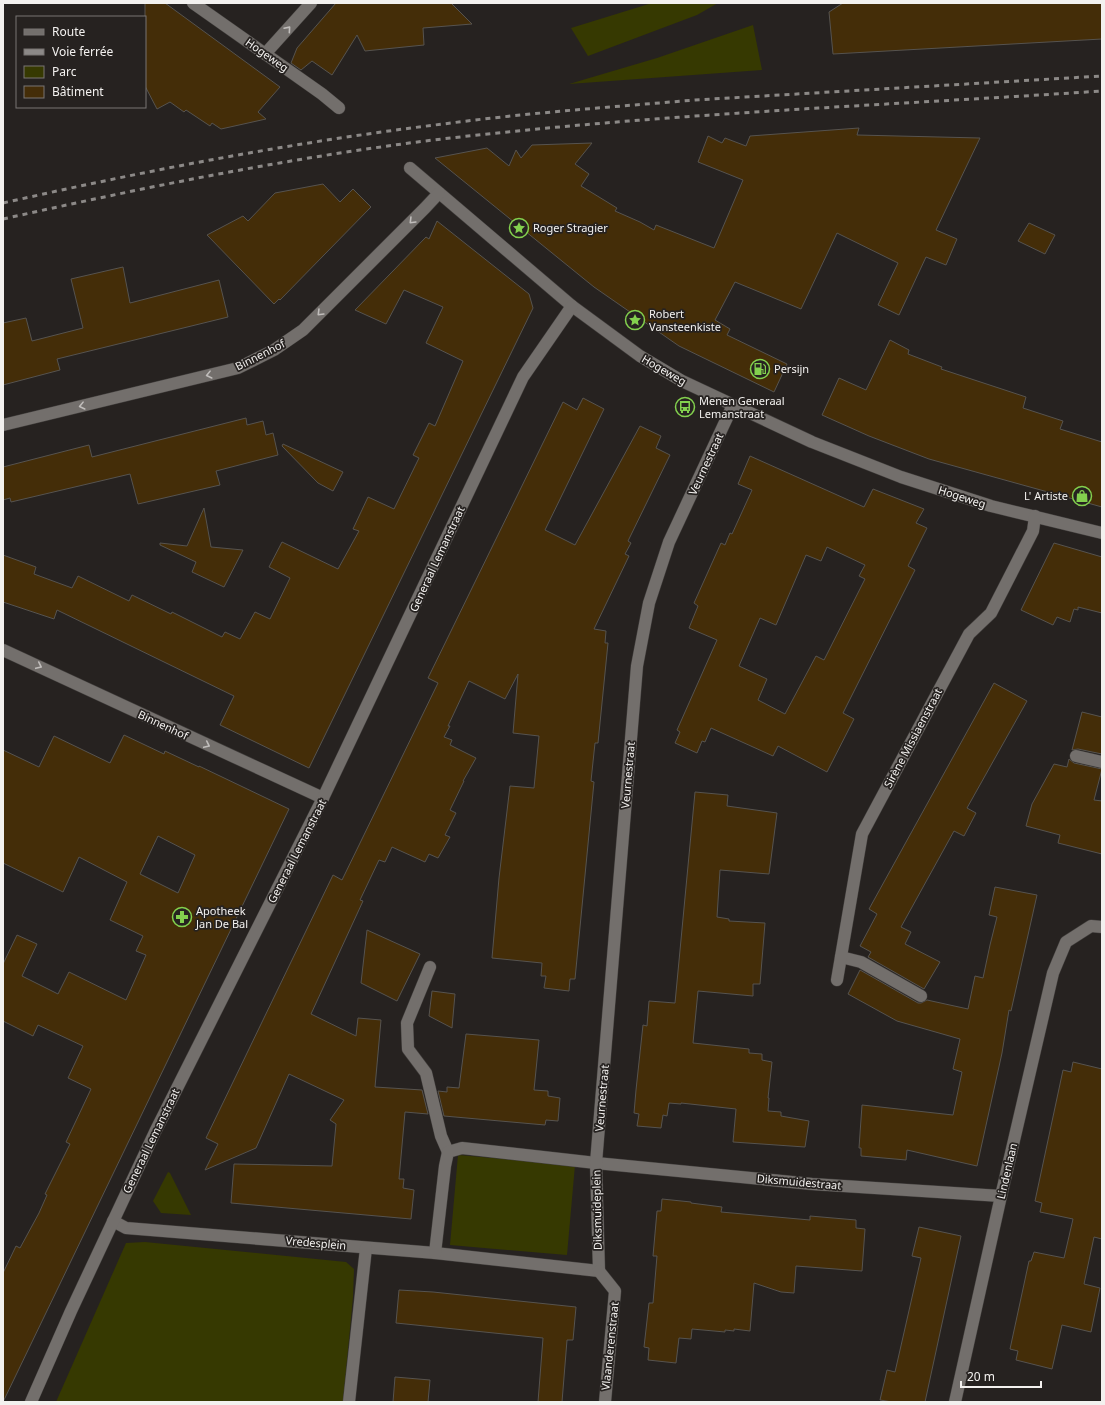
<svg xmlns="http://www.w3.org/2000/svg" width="1105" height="1405" font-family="'Noto Sans',sans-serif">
  <rect width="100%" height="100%" fill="#262220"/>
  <!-- green -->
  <g fill="#363901">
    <polygon points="652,3 718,3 697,15 588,56 571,28"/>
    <polygon points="753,25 762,70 569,84 657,58"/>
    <polygon points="458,1155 575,1165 567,1255 450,1245"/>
    <polygon points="168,1172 170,1173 191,1215 161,1213 153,1201"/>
    <polygon points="145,1242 346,1262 354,1269 353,1297 343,1402 56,1402 126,1243"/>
  </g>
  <!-- building -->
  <g fill="#442d08" stroke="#56534f" fill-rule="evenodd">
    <polygon points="145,3 165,3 280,87 258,112 266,119 221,129 212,123 210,126 186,110 184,112 170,102 157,109 145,86"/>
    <polygon points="336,3 451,3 472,24 423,28 424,45 365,51 357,35 332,75 312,61 301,70 291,63 297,48"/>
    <polygon points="843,3 1102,3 1102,39 833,54 829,12"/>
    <polygon points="859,128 857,135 980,138 936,230 957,239 946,265 926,257 899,315 878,305 898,263 837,233 801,309 735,282 715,320 730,329 727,335 787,364 774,392 679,346 594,287 435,158 487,148 509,166 516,150 521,158 532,145 592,143 575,164 589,174 581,186 617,208 615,211 640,222 654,230 656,225 714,248 743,180 698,162 708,136 722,143 725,138 746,146 750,136"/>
    <polygon points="323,184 340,202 353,189 371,207 280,300 279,299 274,304 207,235 243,216 248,221 275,193"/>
    <polygon points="437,221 529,294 533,308 309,768 220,725 234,696 57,610 54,619 3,602 3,555 36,567 34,574 72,588 78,576 129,601 132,595 171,614 172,612 222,637 225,632 240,639 255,612 270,619 290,578 269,567 282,542 338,569 359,531 353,529 368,497 394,509 419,458 413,455 429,423 435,426 463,361 426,343 443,307 404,290 386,324 355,310 426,237 429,239"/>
    <polygon points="1029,223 1055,235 1045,254 1018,241"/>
    <polygon points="123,267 130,303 219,280 228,317 57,359 60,370 3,385 3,323 26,318 32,341 83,328 71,279"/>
    <polygon points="890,340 909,350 908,354 942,367 941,369 1026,397 1023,408 1063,421 1060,429 1102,442 1102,507 929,459 869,436 822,415 839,378 866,390"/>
    <polygon points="583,398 604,409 545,530 575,545 640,426 661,436 656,448 670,455 628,541 631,543 625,554 629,556 594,629 606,631 605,643 608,643 598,743 595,743 591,781 594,782 575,979 570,979 569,991 544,988 546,976 541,976 542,963 492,958 499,878 510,786 534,788 539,736 513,733 518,674 505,699 469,681 448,726 450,726 444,737 452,740 450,745 476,758 463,781 464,781 450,810 456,813 445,835 450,837 438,858 429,854 425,862 392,847 385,862 379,860 360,900 363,901 311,1014 356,1036 358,1018 381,1020 375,1087 422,1090 428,1114 405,1112 399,1179 404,1179 403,1188 414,1190 411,1219 231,1203 234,1164 332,1166 336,1124 330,1120 344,1100 289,1074 256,1148 205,1170 218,1144 206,1138 333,875 342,880 438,683 428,678 563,402 577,410"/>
    <polygon points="246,418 247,425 263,421 266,435 273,433 278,455 216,471 220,485 138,504 130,474 11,502 10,498 3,500 3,467 89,445 92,457"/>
    <polygon points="283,444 343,472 333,491 318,483 282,446"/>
    <path d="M750,456L864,507L873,489L924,509L916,523L927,528L908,566L915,570L843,713L854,719L827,772L778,746L773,756L711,728L705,742L702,741L697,753L675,743L680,732L677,730L717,640L689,628L698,606L694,603L721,543L725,545L730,533L732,534L752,490L738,484ZM827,547L865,565L859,576L865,579L824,660L816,656L785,714L758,700L767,679L739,666L760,618L776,625L806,555L821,561Z"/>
    <polygon points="204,508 211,547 243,550 224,587 192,572 196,562 160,545 160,543 187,546"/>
    <polygon points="1054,543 1102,557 1102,613 1078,607 1078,610 1074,609 1070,622 1057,617 1053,625 1021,610"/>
    <polygon points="994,683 1027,701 967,808 976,813 964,836 954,831 901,927 911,932 905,944 940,962 924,989 868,957 871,952 860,946 877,914 869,909"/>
    <polygon points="1082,712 1102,717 1102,754 1078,749 1072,750"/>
    <path d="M124,735L164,754L165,751L199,767V766L289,809L3,1402V1273L16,1246L20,1248L39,1213L47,1195L45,1194L70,1144L66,1142L91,1089L68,1078L83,1046L38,1025L33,1036L3,1021V964L17,935L37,944L22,976L58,994L69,972L126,1000L146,955L136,951L143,936L110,920L127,882L79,857L63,892L3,863V750L39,767L54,736L110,763ZM158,836L195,855L178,893L140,874Z"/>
    <polygon points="1069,759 1074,763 1102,769 1094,800 1102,801 1102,854 1058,843 1060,835 1026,826 1032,804 1054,764 1067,767"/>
    <polygon points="695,792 728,795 727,806 777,813 769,874 720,870 717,917 729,919 729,921 765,923 760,984 753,984 753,996 698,991 693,1043 749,1049 749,1053 762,1054 762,1060 772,1062 768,1098 769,1098 768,1111 781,1112 781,1116 809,1121 805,1147 733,1142 736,1109 681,1103 681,1104 669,1103 667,1116 663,1115 661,1128 637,1126 639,1114 634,1113 636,1090 643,1025 647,1026 649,1001 675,1003"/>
    <polygon points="995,887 1037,895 1011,1011 1009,1010 1002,1053 977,1166 907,1150 906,1160 861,1156 861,1148 859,1148 862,1105 953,1115 962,1072 953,1069 960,1039 897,1021 848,994 860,970 918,1003 921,1003 927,1000 968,1009 975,976 983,978 990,945 997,917 989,915"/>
    <polygon points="367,930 420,954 397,1001 361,983"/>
    <polygon points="432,991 455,994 452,1028 429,1016"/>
    <polygon points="466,1034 539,1040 534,1090 548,1091 548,1096 560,1098 558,1121 546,1120 545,1125 444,1116 438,1091 447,1092 447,1087 459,1088"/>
    <polygon points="1073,1062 1102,1069 1102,1239 1094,1237 1084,1284 1100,1288 1091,1332 1062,1325 1052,1369 1016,1360 1018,1351 1010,1349 1029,1261 1031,1261 1034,1252 1064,1258 1073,1219 1040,1212 1042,1203 1035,1201 1063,1070 1071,1072"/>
    <polygon points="662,1199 691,1202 691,1203 722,1207 721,1212 810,1220 810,1216 856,1220 856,1228 865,1229 862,1271 796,1266 794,1293 781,1292 754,1283 750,1331 734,1329 734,1331 725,1330 725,1332 692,1329 691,1339 679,1338 676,1363 648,1360 649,1348 644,1347 649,1303 653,1303 657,1256 653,1256 657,1211 661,1211"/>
    <polygon points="919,1227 961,1236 925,1402 892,1402 880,1400 887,1370 895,1372 921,1258 912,1256"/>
    <polygon points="399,1290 433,1292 576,1307 573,1340 567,1340 562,1402 538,1402 543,1338 396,1323"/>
    <polygon points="395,1377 430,1380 428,1402 393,1402"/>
  </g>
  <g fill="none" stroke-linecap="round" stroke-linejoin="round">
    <!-- minor casing -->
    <g stroke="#413e3c" stroke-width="13">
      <g id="minor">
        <polyline points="193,3 322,94 339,108"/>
        <polyline points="265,54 311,3"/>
        <polyline points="410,168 572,306 640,356 682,381 812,442 901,477 991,506 1102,533"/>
        <polyline points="3,425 238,368 274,350 303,330 425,208 439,193"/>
        <polyline points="3,650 323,798"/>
        <polyline points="1076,756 1102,762"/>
        <polyline points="841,957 861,962 921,996"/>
        <polyline points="430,967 407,1023 408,1049 426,1073 441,1136 448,1152"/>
        <polyline points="837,980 862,834 969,634 991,613 1033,531 1035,516"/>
        <polyline points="113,1221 126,1228 435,1253 599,1271"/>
        <polyline points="435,1253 445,1166 448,1152 462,1148 596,1163 812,1184 1001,1196"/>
        <polyline points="599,1271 596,1163 637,666 649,603 669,542 733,405"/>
        <polyline points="599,1271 615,1291 605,1402"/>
        <polyline points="31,1402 71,1311 155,1132 323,798 523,377 572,306"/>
        <polyline points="349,1402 366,1248"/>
        <polyline points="955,1402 1001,1196 1053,973 1066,942 1091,926 1102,927"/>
      </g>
    </g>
    <!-- minor -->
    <use href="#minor" stroke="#736f6c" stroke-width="12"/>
    <!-- rail -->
    <g stroke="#8c8987" stroke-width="3" stroke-dasharray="5 5" stroke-linecap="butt">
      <path d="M3,203C149,170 294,142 443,124C526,113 611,107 695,100L1102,76"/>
      <path d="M3,219C142,188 283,159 425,141C650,114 876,106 1102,91"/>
    </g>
  </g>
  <!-- one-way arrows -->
  <defs><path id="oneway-chevron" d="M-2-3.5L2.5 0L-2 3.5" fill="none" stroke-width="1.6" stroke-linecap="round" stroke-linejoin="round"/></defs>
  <g stroke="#c0bdbb">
    <use href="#oneway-chevron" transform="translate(288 29) rotate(-49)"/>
    <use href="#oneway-chevron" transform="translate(412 221) rotate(135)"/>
    <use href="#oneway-chevron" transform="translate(320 313) rotate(135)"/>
    <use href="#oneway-chevron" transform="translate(209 375) rotate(166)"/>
    <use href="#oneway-chevron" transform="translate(82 406) rotate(166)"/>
    <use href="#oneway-chevron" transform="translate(39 666) rotate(25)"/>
    <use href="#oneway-chevron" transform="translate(207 745) rotate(25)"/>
  </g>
  <!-- icons -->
  <defs>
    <g id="sight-ring" transform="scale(1)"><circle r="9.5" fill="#262220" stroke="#83d04e" stroke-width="1.5"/><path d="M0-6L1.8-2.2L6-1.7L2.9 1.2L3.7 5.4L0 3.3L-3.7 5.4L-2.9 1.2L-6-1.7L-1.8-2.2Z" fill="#83d04e"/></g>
    <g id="fuel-ring" transform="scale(1)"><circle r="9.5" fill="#262220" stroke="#83d04e" stroke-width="1.5"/><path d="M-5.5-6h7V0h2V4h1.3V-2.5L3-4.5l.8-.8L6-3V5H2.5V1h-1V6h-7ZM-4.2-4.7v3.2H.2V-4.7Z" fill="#83d04e"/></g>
    <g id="bus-ring" transform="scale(1)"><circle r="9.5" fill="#262220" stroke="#83d04e" stroke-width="1.5"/><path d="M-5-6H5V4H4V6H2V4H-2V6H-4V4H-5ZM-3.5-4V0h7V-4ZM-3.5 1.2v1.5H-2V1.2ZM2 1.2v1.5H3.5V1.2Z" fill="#83d04e"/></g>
    <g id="shop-ring" transform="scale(1)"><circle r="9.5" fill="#262220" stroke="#83d04e" stroke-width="1.5"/><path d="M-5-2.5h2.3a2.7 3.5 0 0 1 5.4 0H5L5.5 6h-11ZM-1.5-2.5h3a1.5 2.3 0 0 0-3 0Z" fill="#83d04e"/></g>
    <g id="pharmacy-ring" transform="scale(1)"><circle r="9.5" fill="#262220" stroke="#83d04e" stroke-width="1.5"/><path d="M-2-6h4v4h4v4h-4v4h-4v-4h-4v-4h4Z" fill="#83d04e"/></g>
  </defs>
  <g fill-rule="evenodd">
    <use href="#sight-ring" x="519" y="228"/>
    <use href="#sight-ring" x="635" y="320"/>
    <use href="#fuel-ring" x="760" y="369"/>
    <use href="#bus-ring" x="685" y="407"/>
    <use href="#shop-ring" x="1082" y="496"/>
    <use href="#pharmacy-ring" x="182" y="917"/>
  </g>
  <g text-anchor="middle" stroke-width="3.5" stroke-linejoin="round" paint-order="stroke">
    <!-- street labels -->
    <g font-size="11" fill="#f3f1ef" stroke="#262220">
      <text transform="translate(267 55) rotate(35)" y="4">Hogeweg</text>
      <text transform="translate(260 355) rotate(-27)" y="4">Binnenhof</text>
      <text transform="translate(664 370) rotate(30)" y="4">Hogeweg</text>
      <text transform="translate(706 464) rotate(-65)" y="4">Veurnestraat</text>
      <text transform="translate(962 497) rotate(18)" y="4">Hogeweg</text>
      <text transform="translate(437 559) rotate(-65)" y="4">Generaal Lemanstraat</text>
      <text transform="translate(163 725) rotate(25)" y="4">Binnenhof</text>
      <text transform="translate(913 738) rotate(-62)" y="4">Sirène Missiaenstraat</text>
      <text transform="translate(628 775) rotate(-85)" y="4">Veurnestraat</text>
      <text transform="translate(297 851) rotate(-63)" y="4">Generaal Lemanstraat</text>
      <text transform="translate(602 1098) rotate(-85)" y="4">Veurnestraat</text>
      <text transform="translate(151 1141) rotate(-64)" y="4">Generaal Lemanstraat</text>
      <text transform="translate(1007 1171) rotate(-77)" y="4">Lindenlaan</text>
      <text transform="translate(799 1182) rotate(5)" y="4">Diksmuidestraat</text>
      <text transform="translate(597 1210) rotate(-91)" y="4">Diksmuideplein</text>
      <text transform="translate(316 1243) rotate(5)" y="4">Vredesplein</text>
      <text transform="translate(610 1346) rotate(-84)" y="4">Vlaanderenstraat</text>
    </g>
    <!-- poi labels -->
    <g font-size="11" fill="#f3f1ef" stroke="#262220" text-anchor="start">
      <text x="533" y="232">Roger Stragier</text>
      <text x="649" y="318">Robert<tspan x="649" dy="13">Vansteenkiste</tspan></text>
      <text x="774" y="373">Persijn</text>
      <text x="699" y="405">Menen Generaal<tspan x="699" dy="13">Lemanstraat</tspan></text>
      <text x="1068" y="500" text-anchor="end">L' Artiste</text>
      <text x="196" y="915">Apotheek<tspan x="196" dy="13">Jan De Bal</tspan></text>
    </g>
  </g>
  <!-- border -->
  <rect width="1105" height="1405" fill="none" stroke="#f3f1ef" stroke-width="8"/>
  <!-- legend -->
  <rect x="16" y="16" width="130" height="92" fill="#262220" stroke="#787573"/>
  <rect x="24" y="29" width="20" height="6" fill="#736f6c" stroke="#787573"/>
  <text x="52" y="36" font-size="12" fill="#f3f1ef">Route</text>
  <rect x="24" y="49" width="20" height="6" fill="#8c8987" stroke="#787573"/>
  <text x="52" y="56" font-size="12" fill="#f3f1ef">Voie ferrée</text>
  <rect x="24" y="66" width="20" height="12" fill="#363901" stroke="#787573"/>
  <text x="52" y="76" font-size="12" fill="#f3f1ef">Parc</text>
  <rect x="24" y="86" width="20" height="12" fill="#442d08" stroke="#787573"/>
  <text x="52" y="96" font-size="12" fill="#f3f1ef">Bâtiment</text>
  <!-- scale -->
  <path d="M961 1381v6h80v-6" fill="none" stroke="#f3f1ef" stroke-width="2"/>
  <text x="967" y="1381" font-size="12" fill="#f3f1ef" stroke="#262220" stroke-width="3" paint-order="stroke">20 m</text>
</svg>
